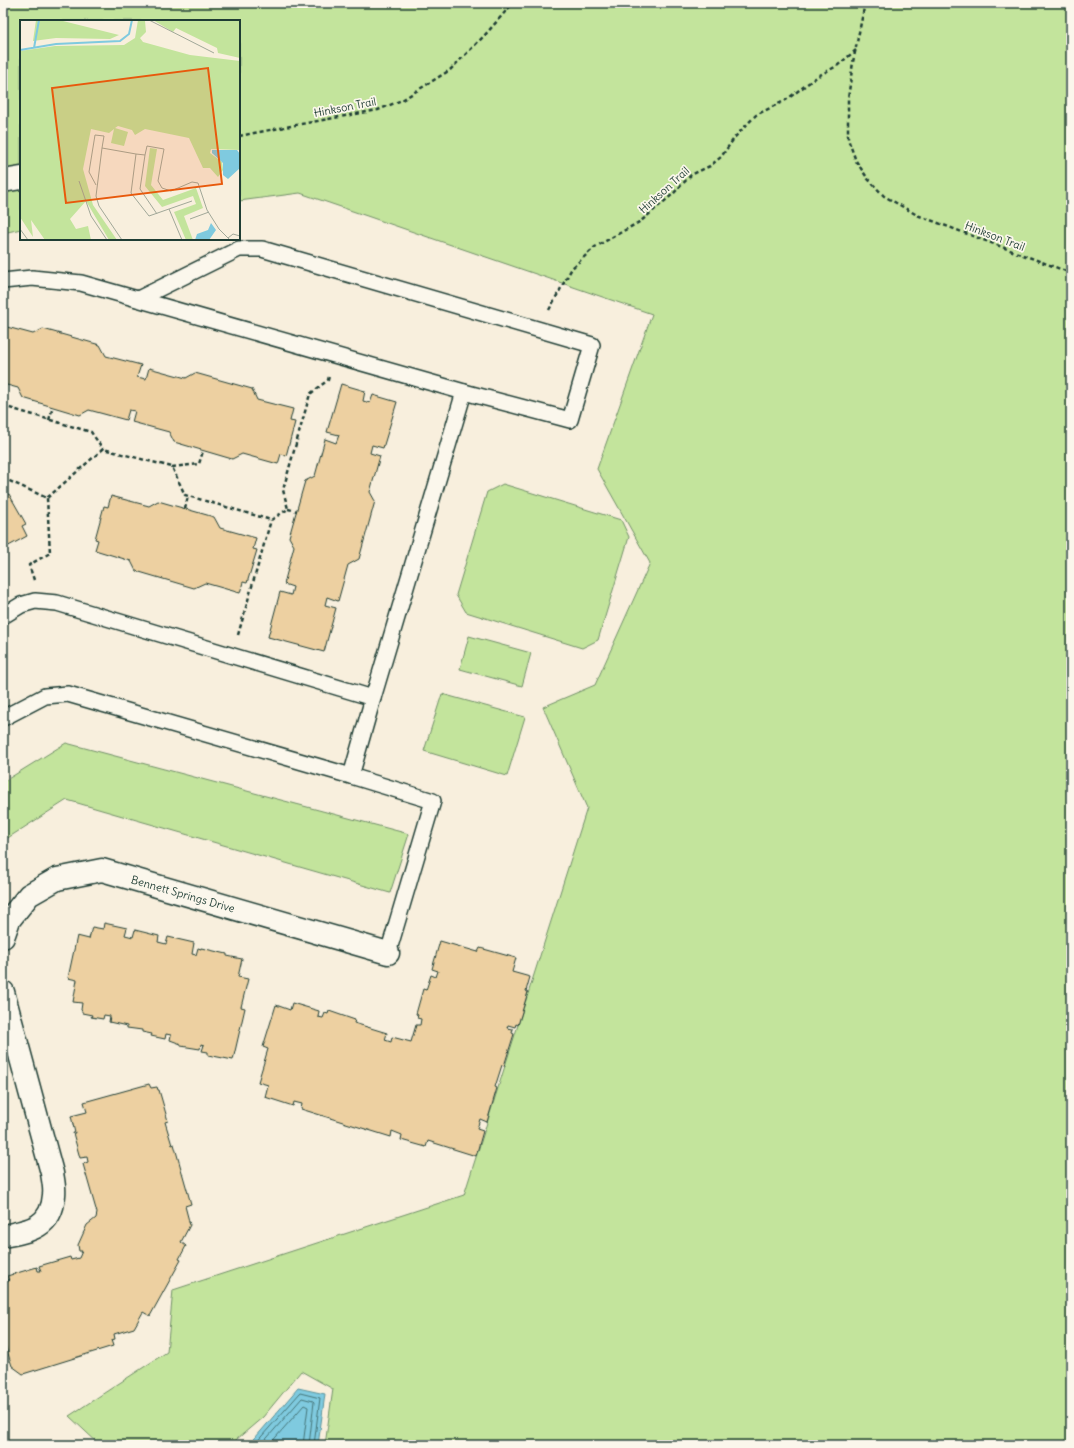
<svg xmlns="http://www.w3.org/2000/svg" width="1074" height="1448" font-family="Delius,sans-serif">
  <rect width="100%" height="100%" fill="#f8efdd"/>
  <filter id="ink" filterUnits="userSpaceOnUse"><feTurbulence type="fractalNoise" baseFrequency=".025" numOctaves="2"/><feDisplacementMap in="SourceGraphic" scale="8" xChannelSelector="R" yChannelSelector="G"/><feConvolveMatrix kernelMatrix="1 2 1 2 8 2 1 2 1" color-interpolation-filters="sRGB"/></filter>
  <g filter="url(#ink)">
    <!-- green -->
    <g fill="#c3e49c" stroke="#719068">
      <polygon points="3,3 1071,3 1071,1445 325,1445 333,1389 301,1371 263,1417 230,1445 100,1445 69,1416 167,1352 173,1290 464,1195 587,808 543,707 595,685 650,563 597,469 652,314 300,193 239,201 239,21 21,21 21,229 3,233"/>
      <polygon points="503,484 621,520 629,537 598,640 582,648 466,612 456,595 487,492"/>
      <polygon points="469,636 531,653 522,686 460,669"/>
      <polygon points="442,694 525,717 507,776 424,751"/>
      <polygon points="66,743 409,834 390,893 67,800 3,841 3,782"/>
    </g>
    <!-- water -->
    <polygon fill="#7fcadf" stroke="#59929b" points="298,1388 325,1394 318,1445 249,1445"/>
    <g fill="none" stroke-linecap="round" stroke-linejoin="round">
      <!-- shore -->
      <g stroke="#457578" stroke-width="1">
        <polyline points="254,1445 300,1393 320,1398 314,1445"/>
        <polyline points="261,1445 302,1398 313,1401 314,1402 309,1445"/>
        <polyline points="269,1445 304,1405 308,1407 303,1445"/>
      </g>
    </g>
    <!-- building -->
    <g fill="#edd0a1" stroke="#1f3d34">
      <polygon points="3,326 33,334 43,329 100,345 106,356 141,365 137,377 146,379 149,368 186,378 195,373 252,389 257,400 293,409 290,421 295,422 286,456 281,454 278,464 242,454 232,459 174,442 169,432 132,422 135,411 129,410 126,420 89,410 80,415 23,398 18,388 3,384"/>
      <polygon points="341,384 365,391 363,401 370,403 373,395 397,402 383,448 372,445 370,453 380,456 370,492 375,501 359,559 348,565 338,601 327,597 325,605 336,608 324,652 268,637 280,592 291,595 293,587 284,584 294,546 289,537 305,481 315,476 325,439 336,443 339,435 327,432"/>
      <polygon points="3,490 6,495 9,494 26,524 22,526 27,536 3,549"/>
      <polygon points="111,496 149,506 158,501 214,517 220,528 256,538 253,549 257,550 247,583 243,582 240,593 205,583 194,588 136,571 131,561 95,550 98,540 95,539 104,506 108,507"/>
      <polygon points="104,923 127,928 125,935 133,937 135,930 159,936 158,942 166,944 168,937 194,943 192,954 196,955 198,948 201,949 201,948 227,954 227,956 242,959 238,977 248,979 241,1007 245,1008 233,1060 208,1055 208,1052 202,1051 204,1045 201,1044 200,1049 181,1046 181,1044 170,1040 171,1035 166,1034 165,1039 151,1036 152,1034 142,1032 142,1030 127,1028 127,1026 109,1022 110,1016 104,1015 103,1019 91,1017 92,1015 82,1013 82,1011 81,1010 82,1003 73,1002 77,980 68,978 77,936 89,939 92,927 103,929"/>
      <polygon points="440,941 478,952 480,948 516,958 512,972 530,977 526,991 528,992 518,1025 516,1024 515,1027 508,1025 507,1028 513,1029 512,1033 514,1034 504,1066 502,1065 495,1087 497,1088 487,1122 480,1119 477,1129 483,1131 476,1156 428,1141 426,1147 401,1140 402,1135 392,1131 391,1137 301,1109 302,1104 294,1102 293,1106 265,1097 268,1085 258,1082 268,1049 263,1047 276,1005 290,1010 292,1003 319,1011 318,1017 323,1018 325,1013 328,1014 329,1011 355,1020 354,1023 387,1033 385,1040 391,1042 392,1037 411,1042 416,1025 420,1025 421,1019 417,1018 418,1015 416,1014 423,989 426,990 431,975 436,977 438,971 432,969"/>
      <polygon points="149,1084 151,1088 157,1087 158,1090 159,1090 168,1121 165,1122 172,1145 174,1144 191,1204 185,1206 190,1225 181,1242 186,1246 179,1259 181,1260 150,1316 143,1312 134,1328 114,1334 115,1339 111,1340 113,1346 23,1374 12,1366 3,1338 3,1283 9,1281 7,1276 37,1267 38,1271 41,1271 39,1266 70,1257 71,1260 79,1258 82,1251 79,1251 78,1245 87,1225 96,1218 97,1213 83,1164 88,1162 87,1157 80,1158 73,1133 75,1133 71,1116 87,1112 84,1102"/>
    </g>
    <g fill="none" stroke-linecap="round" stroke-linejoin="round">
      <!-- service casing -->
      <g stroke="#1f3d34" stroke-width="18">
        <g id="service">
          <polyline points="3,281 32,278 81,283 464,392 373,698 57,603 35,601 21,605 3,616"/>
          <polyline points="138,299 239,249 262,249 592,345 570,420 464,392"/>
          <polyline points="3,718 45,696 68,694 351,776 373,698"/>
          <polyline points="351,776 433,801 388,953"/>
        </g>
      </g>
      <!-- minor casing -->
      <g stroke="#1f3d34" stroke-width="25">
        <g id="minor">
          <polyline points="3,181 21,178"/>
          <polyline points="3,937 9,920 29,895 57,879 102,870 388,953"/>
          <path d="M3,992L52,1173C53,1180 55,1188 54,1195C52,1227 30,1231 3,1236"/>
        </g>
      </g>
      <!-- path -->
      <g stroke="#1f3d34" stroke-width="2.5" stroke-dasharray="4 3" stroke-linecap="butt">
        <polyline points="865,3 853,62 848,99 848,139 856,161 868,179 884,196 917,215 1071,273"/>
        <polyline points="239,136 285,127 378,110 402,100 450,70 484,36 513,3"/>
        <polyline points="549,310 572,268 595,247 641,221 673,194 691,175 710,166 721,157 735,137 756,115 786,100 818,76 837,66 856,50"/>
        <polyline points="3,406 91,432 103,449"/>
        <polyline points="49,420 53,407"/>
        <polyline points="172,467 199,464 203,451"/>
        <polyline points="3,478 47,498 103,449 172,467 185,495 271,520 288,509 283,490 310,394 328,380 329,376"/>
        <polyline points="185,509 188,496"/>
        <polyline points="288,509 297,511"/>
        <polyline points="34,580 29,565 50,553 47,498"/>
        <polyline points="238,635 271,520"/>
      </g>
      <!-- service -->
      <use href="#service" stroke="#fbf7ec" stroke-width="15"/>
      <!-- minor -->
      <use href="#minor" stroke="#fbf7ec" stroke-width="22"/>
    </g>
  </g>
  <g text-anchor="middle" stroke-width="3.5" stroke-linejoin="round" paint-order="stroke">
    <!-- street labels -->
    <g font-size="11" fill="#1f3d34" stroke="#fbf7ec">
      <text transform="translate(345 107) rotate(-11)" y="4">Hinkson Trail</text>
      <text transform="translate(664 190) rotate(-42)" y="4">Hinkson Trail</text>
      <text transform="translate(995 236) rotate(21)" y="4">Hinkson Trail</text>
      <text transform="translate(183 894) rotate(16)" y="4">Bennett Springs Drive</text>
    </g>
  </g>
  <!-- overview -->
  <g transform="translate(20 20)">
    <rect width="220" height="220" fill="#f8efdd"/>
    <path d="M16,0H39L99,15L90,19L36,18L13,21ZM118,0L125,1L126,12L120,18L123,22L170,35L220,41V130L191,129L190,133L202,142L203,150L198,157L190,148H183L169,118L125,109L115,115L112,110L98,106L95,108L108,112L104,126L91,123L94,109L89,113L71,109L63,149L73,185L97,220H89L66,181L50,199L56,209L68,206L71,220H25L11,200L13,217L0,197V31L35,26L104,25L115,18ZM133,0H220V38L198,33L197,28L156,8L153,12ZM130,128L137,129L131,165L143,180L176,168L183,188L164,196L173,220H166L154,192L176,184L173,176L142,187L125,166Z" fill="#c3e49c"/>
    <path d="M192,130H217L220,134V148L208,159L203,155V143L192,133ZM191,203L196,210L189,220H175L177,214L188,210Z" fill="#7fcadf"/>
    <path fill="none" stroke="#7fcadf" stroke-width="2" d="M14,28L19,0M0,30L36,24L100,21L109,14L112,0"/>
    <path fill="none" stroke="#a1a899" stroke-width="1" d="M129,0L194,33M116,134L125,135L120,169L137,194M125,135L127,126L144,129L138,161L142,168L151,171L172,162L178,163L187,190L199,209L210,220M59,161L71,196L87,220M76,165L69,152L75,115L84,116L82,128M149,189L172,181M170,199L189,192M0,209L8,220M208,218L213,214L220,216M102,220L79,186L76,176L82,128L116,134L111,173L129,196L149,189L162,220"/>
    <path fill="#e8590c" fill-opacity="0.15" stroke="#e8590c" stroke-width="2" d="M188,48L202,164L46,183L32,68Z"/>
    <rect width="220" height="220" fill="none" stroke="#1f3d34" stroke-width="2"/>
  </g>
  <!-- margin -->
  <rect width="1074" height="1448" fill="none" stroke="#fbf7ec" stroke-width="16"/>
  <rect x="8" y="8" width="1058" height="1432" fill="none" stroke="#1f3d34" stroke-width="1.5" filter="url(#ink)"/>
</svg>
